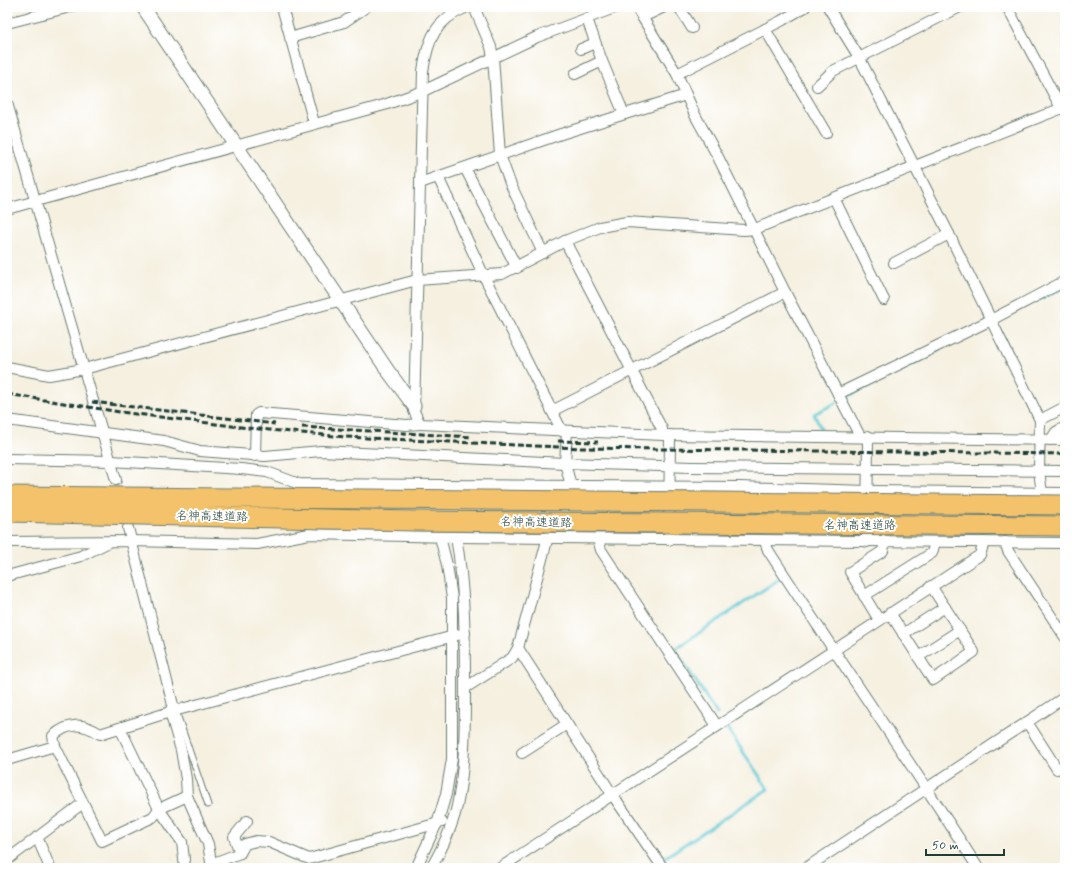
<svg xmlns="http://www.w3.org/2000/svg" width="1072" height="875" font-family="Mynerve,'Klee One',sans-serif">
  <rect width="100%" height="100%" fill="#fff"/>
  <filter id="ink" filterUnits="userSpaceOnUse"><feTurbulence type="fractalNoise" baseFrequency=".025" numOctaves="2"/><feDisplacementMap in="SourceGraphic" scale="8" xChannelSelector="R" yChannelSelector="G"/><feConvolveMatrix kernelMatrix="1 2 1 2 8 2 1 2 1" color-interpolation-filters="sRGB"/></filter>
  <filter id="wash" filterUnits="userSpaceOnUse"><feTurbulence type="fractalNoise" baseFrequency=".012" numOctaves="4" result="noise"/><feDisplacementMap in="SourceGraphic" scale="16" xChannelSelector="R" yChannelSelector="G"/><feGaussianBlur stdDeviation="0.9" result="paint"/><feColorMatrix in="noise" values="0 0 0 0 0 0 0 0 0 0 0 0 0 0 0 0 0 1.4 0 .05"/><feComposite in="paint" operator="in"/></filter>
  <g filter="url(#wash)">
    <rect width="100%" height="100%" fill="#f5f0e0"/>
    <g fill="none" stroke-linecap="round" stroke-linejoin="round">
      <!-- stream -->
      <g stroke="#5dc9d4" stroke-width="3">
        <polyline points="1041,299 1065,287"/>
        <polyline points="845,398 940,350"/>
        <polyline points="821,429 814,414 838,402"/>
        <polyline points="717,714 675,649 781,578"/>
        <polyline points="664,858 768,789 725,725"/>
        <polyline points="649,868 655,864"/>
      </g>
    </g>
  </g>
  <g filter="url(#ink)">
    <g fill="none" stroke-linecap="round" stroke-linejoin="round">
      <!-- service casing -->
      <g stroke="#6a7c70" stroke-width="7">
        <polyline id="service" points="176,711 208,805"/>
      </g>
      <!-- minor casing -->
      <g stroke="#6a7c70" stroke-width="12">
        <g id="minor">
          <polyline points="282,7 314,123"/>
          <path d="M467,7C435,20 428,39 423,71L414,411L420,424L663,435L1065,440"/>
          <polyline points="474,7 491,47 493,57 500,155 510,183 543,253"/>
          <polyline points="636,7 677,74 695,115 717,155 785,292 860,436"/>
          <polyline points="679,7 692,28"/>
          <polyline points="828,7 860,59 949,234 1040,420 1039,471 1042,493"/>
          <polyline points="1007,7 1061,108"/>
          <polyline points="643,17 664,7"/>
          <polyline points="587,19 602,61 624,114"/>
          <polyline points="7,23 70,7"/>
          <polyline points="765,29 826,133"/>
          <polyline points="290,38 344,22 366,7"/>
          <polyline points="581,49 595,43"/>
          <polyline points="575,74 602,61"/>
          <polyline points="677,74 781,21 805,7"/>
          <polyline points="817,86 833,71 960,7"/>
          <polyline points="7,103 116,480"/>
          <polyline points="465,168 517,268"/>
          <polyline points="438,177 484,276 562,431"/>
          <polyline points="420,183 561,134 686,95"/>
          <polyline points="834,198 884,300"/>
          <polyline points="7,209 384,105 421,92 537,37 617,7"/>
          <polyline points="565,241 662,429 663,435"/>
          <polyline points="894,263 949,234"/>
          <polyline points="7,367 49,375 84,369 417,280 502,274 565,241 600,227 627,222 744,230 755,229 1065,107"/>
          <polyline points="838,394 991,320 1065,281"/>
          <polyline points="552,411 785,292"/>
          <polyline points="7,420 164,441 200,451 265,456 321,451 565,463 692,467 1065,471"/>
          <polyline points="1040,420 1065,407"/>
          <polyline points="567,431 565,463 571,486"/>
          <polyline points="1051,440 1056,432 1065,427"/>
          <polyline points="255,456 256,415 259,413 407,425 420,424"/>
          <polyline points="7,459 111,461 241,469 267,472 299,484 739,487 868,491 1065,493"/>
          <polyline points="128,528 173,705 170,712 181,750 186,779 187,796 208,844 212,868"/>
          <polyline points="598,539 601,550 717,726"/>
          <polyline points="669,540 670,435"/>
          <path d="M765,541L768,550C837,657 910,761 978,868"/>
          <polyline points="7,542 131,541 257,544 309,534 456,537 1065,543"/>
          <polyline points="867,542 868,436"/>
          <polyline points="1005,542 1008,551 1065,637"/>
          <polyline points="7,576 81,556 107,543"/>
          <polyline points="864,596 932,553 935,542"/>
          <polyline points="890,613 933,680 974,652 931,586"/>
          <polyline points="879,620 850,572 883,551 885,542"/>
          <polyline points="903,634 945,607"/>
          <polyline points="518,648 612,794 663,868"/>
          <polyline points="918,657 960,630"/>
          <polyline points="465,688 512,658 518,648 548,537"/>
          <polyline points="1027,722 1057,769"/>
          <polyline points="120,728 159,809 182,842 185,868"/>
          <polyline points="55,746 102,841 153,817 159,809 187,796"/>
          <polyline points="522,753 567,724"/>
          <path d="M7,760L55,746L53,736C69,722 83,723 100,734L170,712L465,633"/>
          <polyline points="37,837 50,868"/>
          <polyline points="240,853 234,837 247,821"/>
          <polyline points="7,860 83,803"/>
          <polyline points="211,864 240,853 245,844 256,841 269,842 309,859 442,822"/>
          <polyline points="416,868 438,821 446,794 452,759 452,598 447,565 440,537"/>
          <path d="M431,868C442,849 452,828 457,806C465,768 465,728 465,688C465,638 465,587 456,537"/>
          <polyline points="500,868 980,555 984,542"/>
          <polyline points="806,868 1065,697"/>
        </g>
      </g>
      <!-- tertiary casing -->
      <g stroke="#6a7c70" stroke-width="15">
        <polyline id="tertiary" points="143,7 388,371 414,406"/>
      </g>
      <!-- service -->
      <use href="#service" stroke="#fff" stroke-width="5"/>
      <!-- minor -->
      <use href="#minor" stroke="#fff" stroke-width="10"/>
      <!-- tertiary -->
      <use href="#tertiary" stroke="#fff" stroke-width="13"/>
      <!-- rail -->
      <g stroke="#1f3d34" stroke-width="3" stroke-dasharray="6 3" stroke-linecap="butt">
        <polyline points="7,394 120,412 248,428 346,437 580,448 1065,454"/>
        <polyline points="92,402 275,424"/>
        <polyline points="302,427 472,437"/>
        <polyline points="558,441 598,442"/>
      </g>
      <!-- motorway-bridge casing -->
      <g stroke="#6a7c70" stroke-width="21" stroke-linecap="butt">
        <g id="motorway-bridge">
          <polyline points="7,496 1065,505"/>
          <polyline points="7,512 413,521 1065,526"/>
        </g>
      </g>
      <!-- motorway-bridge -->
      <use href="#motorway-bridge" stroke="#f3c26a" stroke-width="19"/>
    </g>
  </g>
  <g text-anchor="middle" stroke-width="4" stroke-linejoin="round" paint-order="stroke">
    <!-- street labels -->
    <g font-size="12" fill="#1f3d34" stroke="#fff">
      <text transform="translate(212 516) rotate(1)" y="4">名神高速道路</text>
      <text transform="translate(536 522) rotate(1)" y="4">名神高速道路</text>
      <text x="860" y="529">名神高速道路</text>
    </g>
  </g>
  <!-- margin -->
  <rect width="1072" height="875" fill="none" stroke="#fff" stroke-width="24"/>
  <!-- scale -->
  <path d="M926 849v6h78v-6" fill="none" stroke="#1f3d34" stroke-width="2"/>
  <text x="932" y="849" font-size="12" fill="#1f3d34" stroke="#ffffff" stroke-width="3" paint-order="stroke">50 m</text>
</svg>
